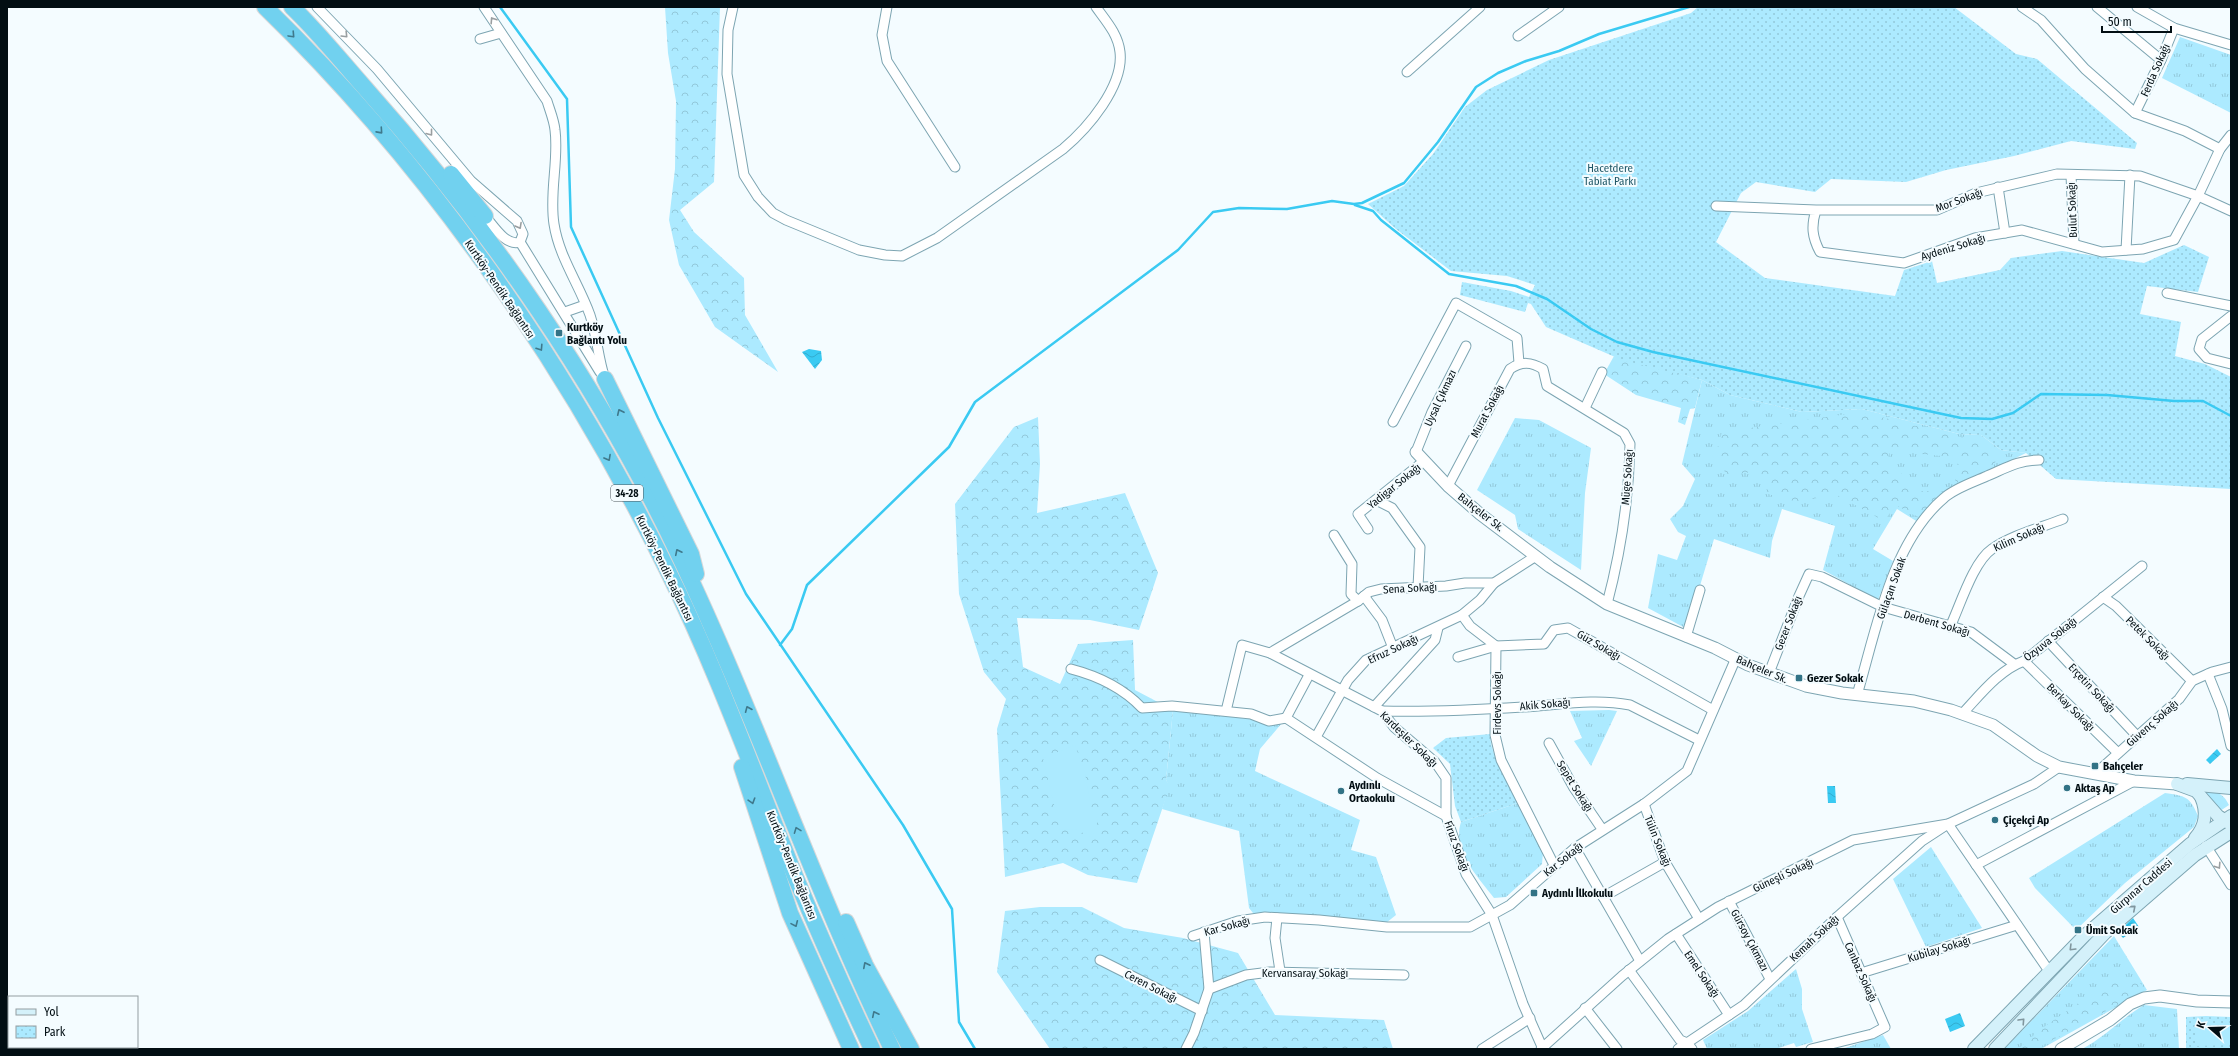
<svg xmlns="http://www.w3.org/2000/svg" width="2238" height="1056" font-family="'Fira Sans Condensed',sans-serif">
  <defs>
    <pattern id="grass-tufts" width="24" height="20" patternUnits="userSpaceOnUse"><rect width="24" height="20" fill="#aceaff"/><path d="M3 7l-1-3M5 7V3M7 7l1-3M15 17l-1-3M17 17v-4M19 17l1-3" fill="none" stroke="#92c8da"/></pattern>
    <pattern id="forest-crowns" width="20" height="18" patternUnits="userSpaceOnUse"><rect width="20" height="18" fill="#aceaff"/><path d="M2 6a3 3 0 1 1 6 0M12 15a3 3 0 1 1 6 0" fill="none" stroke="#92c8da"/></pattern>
    <pattern id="park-dots" width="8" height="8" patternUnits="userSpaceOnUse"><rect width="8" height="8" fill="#aceaff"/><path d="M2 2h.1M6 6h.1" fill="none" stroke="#92c8da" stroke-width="1.8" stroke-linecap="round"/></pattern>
    <pattern id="water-waves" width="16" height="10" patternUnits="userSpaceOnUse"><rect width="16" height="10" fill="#3acaf2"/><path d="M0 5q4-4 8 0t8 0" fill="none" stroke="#31accf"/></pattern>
  </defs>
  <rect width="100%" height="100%" fill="#f4fcff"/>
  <!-- grass -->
  <g fill="url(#grass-tufts)">
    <polygon points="2180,37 2231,55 2231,113 2162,78"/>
    <polygon points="1702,380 1730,395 1802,412 1862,409 1959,434 1981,435 2001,450 2026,453 1944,493 1921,524 1897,509 1873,549 1893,561 1878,600 1823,570 1835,526 1782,509 1772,541 1770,558 1714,539 1687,629 1648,608 1658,554 1677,560 1686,536 1678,532 1670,519 1683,506 1695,479 1682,464"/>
    <polygon points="1515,418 1539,420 1591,448 1585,493 1581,570 1518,529 1515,515 1477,490"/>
    <polygon points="1173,710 1282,723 1260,749 1255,771 1360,820 1351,850 1376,857 1396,915 1386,923 1279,913 1253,913 1249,908 1239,831 1162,809 1169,786 1166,780"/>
    <polygon points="1609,710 1617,711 1591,766 1574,741 1582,738 1570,711"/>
    <path d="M2201,789C2214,791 2223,792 2229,805L2220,811Z"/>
    <path d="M2165,793C2185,796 2190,796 2198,816L2194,827L2125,883L2076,930L2035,888L2029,878Z"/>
    <path d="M1518,803L1543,852L1542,864L1506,897L1494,898C1477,876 1452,850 1461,822Z"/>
    <polygon points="1931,847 1982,928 1926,947 1893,879"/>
    <polygon points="2114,936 2147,990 2041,1049 2004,1049"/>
    <polygon points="1796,969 1802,989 1802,1009 1813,1042 1796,1047 1794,1043 1776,1049 1707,1049 1703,1040 1748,1011"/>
    <path d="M2144,1005L2177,1009L2179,1049H2082C2105,1037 2122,1018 2144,1005Z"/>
    <polygon points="1883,1035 1891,1049 1842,1049"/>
  </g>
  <!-- forest -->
  <g fill="url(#forest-crowns)">
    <polygon points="665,7 720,7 714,182 680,210 694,232 744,278 745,315 778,372 715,327 679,265 669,220 675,169 676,101 668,53"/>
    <polygon points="1614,356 1702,380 1695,408 1690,409 1685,425 1678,422 1681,408 1636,395 1604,374"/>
    <path d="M1861,412L1988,444L1998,456L1994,465L1956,483L1953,472L1961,458L1912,453L1891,448L1885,468L1901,473L1918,491H1944L1919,518L1896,505L1884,521L1833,493C1803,503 1795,504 1766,493L1769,478L1745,472L1730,480L1715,456L1722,432Z"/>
    <polygon points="1038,417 1040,464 1037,513 1125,493 1158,573 1139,630 1090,620 1017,618 1023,667 1060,684 1078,644 1133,640 1135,690 1173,710 1166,780 1170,786 1137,883 1088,875 1063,863 1005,877 997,729 1006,699 984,672 959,594 955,504 1014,427"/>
    <polygon points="1040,907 1082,907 1124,928 1183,938 1238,953 1275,1015 1384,1020 1393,1049 1050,1049 997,972 1005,911"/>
    <polygon points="2112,980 2141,984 2145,990 2036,1049 2018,1049 2041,1029"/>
  </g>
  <!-- park -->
  <g fill="url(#park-dots)">
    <polygon points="1698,7 1954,7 2016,54 2037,59 2137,143 2135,149 2071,141 2014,156 1946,170 1906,182 1831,179 1815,192 1756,182 1741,193 1716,242 1765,278 1895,296 1904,270 1932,261 1937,283 2000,270 2011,258 2062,251 2144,263 2184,245 2209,257 2198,292 2147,286 2140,314 2181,322 2175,356 2205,364 2231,377 2231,489 2056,479 2026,453 2001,450 1981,435 1959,434 1862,409 1802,412 1730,395 1702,380 1622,360 1546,327 1531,304 1528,303 1525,312 1460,295 1462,282 1511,291 1529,297 1535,285 1507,276 1451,271 1396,229 1368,204 1404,186 1433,154 1465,107 1487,90 1549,60 1691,13"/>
    <path d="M1490,734C1490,755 1509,784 1518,803L1461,822L1455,806L1450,764L1433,748L1446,738Z"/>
    <polygon points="2206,1016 2231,1017 2231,1049 2186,1049 2186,1017"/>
  </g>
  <!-- garden -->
  <g fill="#aceaff">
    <polygon points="1075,745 1085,773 1091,807 1098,820 1092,837 1074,829 1060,830 1043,758"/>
    <polygon points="2231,1026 2231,1045 2196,1046 2196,1027"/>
  </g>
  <!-- water -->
  <g fill="url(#water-waves)">
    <polygon points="809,349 821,351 822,360 815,369 802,352"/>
    <polygon points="2217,749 2221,754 2210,764 2206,760"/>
    <polygon points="1827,786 1835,786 1836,803 1828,803"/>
    <polygon points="2133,918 2139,927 2123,938 2118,932"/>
    <polygon points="1960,1013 1965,1026 1950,1032 1945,1019"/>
  </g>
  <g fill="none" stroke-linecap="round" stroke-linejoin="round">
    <!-- stream -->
    <g stroke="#3acaf2" stroke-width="2.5">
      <polyline points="500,7 567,99 571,227 658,418 746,594 903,825 952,909 959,1022 975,1049"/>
      <polyline points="1355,205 1373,211 1381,220 1449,274 1516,286 1547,299 1591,329 1617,342 1653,352 1961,418 1992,419 2013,413 2041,394 2107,395 2174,401 2203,401 2231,416"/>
      <polyline points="780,645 792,629 807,585 949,447 975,402 1178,250 1213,212 1239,208 1287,209 1332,201 1354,204 1362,203 1404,183 1438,142 1476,87 1498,73 1526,61 1559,51 1599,34 1689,7"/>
    </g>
    <!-- minor casing -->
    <g stroke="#7da5b2" stroke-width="11">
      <g id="minor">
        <path d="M317,7L377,69L471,181L517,221L523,234L520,242C506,247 493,225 485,216"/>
        <path d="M484,7L547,101C550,111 554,120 555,130C559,160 549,193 554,224C559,257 579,284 590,315C597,336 598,358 605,379"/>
        <path d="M733,7L728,30L727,74L744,175L758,197L773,213L786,220L859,250L885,255L902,256L937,238L1063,149C1088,128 1124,86 1120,52C1118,34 1106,21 1096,7"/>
        <polyline points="887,7 882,35 887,61 955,167"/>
        <polyline points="2022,7 2041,20 2085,69 2135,113 2185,131 2220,149"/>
        <polyline points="2097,7 2161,60"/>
        <polyline points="2137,7 2174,28 2231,45"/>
        <polyline points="1518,36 1559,7"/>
        <polyline points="480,39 501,33"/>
        <polyline points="1407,72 1480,7"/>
        <polyline points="2135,113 2161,60 2174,28"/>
        <polyline points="2231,135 2220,149 2198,196 2231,211"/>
        <polyline points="2071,175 2074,244"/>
        <polyline points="1998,187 2005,233"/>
        <path d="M1716,206L1816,210H1937L1976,193L2057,174L2140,176L2198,196L2174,240L2143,249L2102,252L2022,230L1975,238L1904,263L1820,252C1812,237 1811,226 1816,210"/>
        <polyline points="520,242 600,372"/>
        <polyline points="2126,250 2130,175"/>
        <polyline points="2167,293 2231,306"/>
        <polyline points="565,312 585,305"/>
        <polyline points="2231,316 2202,339 2199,349 2207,358 2231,364"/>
        <polyline points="1585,408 1602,372"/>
        <polyline points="1393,422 1456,303 1517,338 1519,363"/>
        <polyline points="1416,452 1432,412 1466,346"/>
        <path d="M1448,486L1510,369C1522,361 1531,362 1543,369L1547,386L1624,433L1630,444C1629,498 1621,551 1607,604"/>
        <polyline points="1376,500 1392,508 1420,547 1418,587"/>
        <polyline points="1368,529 1358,514 1424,461"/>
        <polyline points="1334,535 1352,564 1351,594 1358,601"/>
        <polyline points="1364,596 1382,620 1393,648"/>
        <polyline points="2103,597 2116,606 2192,681"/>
        <polyline points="1462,615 1470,626 1496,646 1495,735 1501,760 1554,865"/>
        <path d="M1950,627C1960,606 1973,562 1992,549C2012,535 2040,528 2063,519"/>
        <polyline points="1686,637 1700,590"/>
        <polyline points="2048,641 2137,736"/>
        <polyline points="1270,653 1358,601 1369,592 1381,589 1446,586 1465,583 1494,583 1536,556"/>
        <polyline points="1458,657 1496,646 1544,644 1554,630 1568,628 1713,710"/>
        <polyline points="2024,661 2118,753"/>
        <path d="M1071,669C1098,676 1123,688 1142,708L1172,706L1251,714L1269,721L1286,718"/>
        <polyline points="1769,673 1799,596 1809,574 1822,577 1883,607 1971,632 2014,664"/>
        <polyline points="2208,674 2222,709 2231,746"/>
        <path d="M1857,695C1876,631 1891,543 1944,498C1955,488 1974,482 1987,476C2006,468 2019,460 2039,460"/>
        <polyline points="1374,707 1435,640 1438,628"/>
        <polyline points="1226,711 1242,645 1270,653 1382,711 1394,727 1435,762 1446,778 1446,816"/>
        <path d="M1382,711C1429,712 1476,710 1523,707C1559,705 1594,698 1630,705L1699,740"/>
        <path d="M1962,714C1980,695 1999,670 2024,661L2142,566"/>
        <polyline points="1286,718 1377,778 1446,816 1466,874 1492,915 1523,1004 1543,1049"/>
        <polyline points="1286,718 1309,675"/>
        <polyline points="1316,737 1348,680 1366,660 1462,615 1480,600 1494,583"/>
        <polyline points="1549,743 1574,788 1602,829"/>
        <polyline points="2095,774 2179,699 2192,681 2212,672 2231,667"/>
        <polyline points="1644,804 1665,862 1699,919"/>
        <polyline points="2206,846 2231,885"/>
        <polyline points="1575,848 1640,961"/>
        <polyline points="1976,865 2134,781"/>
        <polyline points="1603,897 1665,862"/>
        <polyline points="1729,901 1770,979"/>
        <polyline points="1277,918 1275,938 1280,971"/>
        <polyline points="1676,934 1729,1015"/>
        <polyline points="1193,936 1238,921 1265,917 1319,920 1387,927 1470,927 1510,905 1575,848 1644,804 1687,771 1736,658"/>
        <polyline points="1100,960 1202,1011"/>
        <polyline points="1629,970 1680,1040 1687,1043 1692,1049"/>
        <polyline points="1861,973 2017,925"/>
        <polyline points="1209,989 1246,975 1270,972 1404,975"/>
        <polyline points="1585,1008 1617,1049"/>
        <polyline points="1186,1049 1194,1033 1209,989 1204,932"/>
        <polyline points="1482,1049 1530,1018"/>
        <polyline points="1541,1049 1622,976 1668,939 1718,907 1853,840 1948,824 2034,784 2059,767"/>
        <polyline points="1678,1049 1744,1005 1837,917 1922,841 1948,824 2049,971"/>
        <polyline points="1811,1049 1872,1034 1885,1027 1837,917"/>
      </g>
    </g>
    <!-- tertiary casing -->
    <g stroke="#7da5b2" stroke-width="13">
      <g id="tertiary">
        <polyline points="1416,452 1448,486 1480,514 1550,567 1607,604 1715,648 1748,665 1806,686 1842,693 1914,701 1951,710 1993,725 2037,756 2059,767 2134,781 2177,784"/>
        <polyline points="2061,1049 2110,1020 2130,1004 2144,998 2160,996 2197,1001 2231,1002"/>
      </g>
    </g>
    <!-- secondary casing -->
    <g stroke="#7da5b2" stroke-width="14">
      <g id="secondary">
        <polyline points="2177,784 2196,791 2218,816 2229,823"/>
        <polyline points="2187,784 2231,788"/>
        <path d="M2195,838C2206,826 2207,811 2201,797"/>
        <polyline points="1974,1049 2084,936 2190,844 2231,816"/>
        <polyline points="1995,1049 2105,933 2195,855 2231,832"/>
      </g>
    </g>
    <!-- motorway casing -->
    <g stroke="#d7d8d9" stroke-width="18">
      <g id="motorway">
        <path d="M265,7C430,167 567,365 668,571C717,670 754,774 795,876C819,934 845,992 872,1049"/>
        <path d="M292,7C318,32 341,61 365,88C489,227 601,389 680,557C757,719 814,888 892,1049"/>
        <polyline points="451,174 485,216"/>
        <polyline points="605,379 691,554 696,574"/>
        <polyline points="742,767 790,913 851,1049"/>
        <polyline points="846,922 865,965 911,1049"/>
      </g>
    </g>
    <!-- minor -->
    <use href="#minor" stroke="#fff" stroke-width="9"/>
    <!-- tertiary -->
    <use href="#tertiary" stroke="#fff" stroke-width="11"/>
    <!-- secondary -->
    <use href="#secondary" stroke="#d4f1fa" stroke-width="12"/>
    <!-- motorway -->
    <use href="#motorway" stroke="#71d1ef" stroke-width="16"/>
  </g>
  <!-- one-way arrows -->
  <defs><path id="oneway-chevron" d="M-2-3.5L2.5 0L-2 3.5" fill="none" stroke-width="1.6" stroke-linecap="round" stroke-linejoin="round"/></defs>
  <g stroke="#9a9fa1">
    <use href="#oneway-chevron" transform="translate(493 20) rotate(-123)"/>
    <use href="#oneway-chevron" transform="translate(345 35) rotate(46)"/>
    <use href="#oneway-chevron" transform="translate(430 133) rotate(52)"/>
    <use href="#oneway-chevron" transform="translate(519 226) rotate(61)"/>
    <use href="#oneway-chevron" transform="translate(2218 866) rotate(57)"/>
  </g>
  <g stroke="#3f798c">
    <use href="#oneway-chevron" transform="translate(292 35) rotate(47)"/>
    <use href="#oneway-chevron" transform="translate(380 131) rotate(48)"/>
    <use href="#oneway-chevron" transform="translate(540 348) rotate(57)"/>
    <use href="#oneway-chevron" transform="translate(620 412) rotate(-115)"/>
    <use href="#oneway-chevron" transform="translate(608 458) rotate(61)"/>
    <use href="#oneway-chevron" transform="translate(678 552) rotate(-116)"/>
    <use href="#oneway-chevron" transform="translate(748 709) rotate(-113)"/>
    <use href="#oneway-chevron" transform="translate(752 801) rotate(73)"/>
    <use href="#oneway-chevron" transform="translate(797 830) rotate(-111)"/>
    <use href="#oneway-chevron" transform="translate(795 924) rotate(66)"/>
    <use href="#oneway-chevron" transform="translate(866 965) rotate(-117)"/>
    <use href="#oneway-chevron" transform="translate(875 1014) rotate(-116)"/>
  </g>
  <g stroke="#80969e">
    <use href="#oneway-chevron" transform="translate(2133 908) rotate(-41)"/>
    <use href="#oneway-chevron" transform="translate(2072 948) rotate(135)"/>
    <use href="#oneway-chevron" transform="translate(2022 1021) rotate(-47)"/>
  </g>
  <!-- markers -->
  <g fill="#327386" stroke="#f4fcff" stroke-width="1.5">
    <rect x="555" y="329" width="8" height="8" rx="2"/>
    <rect x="1795" y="674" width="8" height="8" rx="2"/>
    <rect x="2091" y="762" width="8" height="8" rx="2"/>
    <circle cx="2067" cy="788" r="4"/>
    <circle cx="1341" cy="791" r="4"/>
    <circle cx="1995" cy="820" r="4"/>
    <rect x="1530" y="889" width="8" height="8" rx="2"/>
    <rect x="2074" y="926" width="8" height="8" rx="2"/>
  </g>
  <g text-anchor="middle" stroke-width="4" stroke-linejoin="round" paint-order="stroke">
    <!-- shield labels -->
    <rect fill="#f4fcff" stroke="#4b555a" stroke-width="1" x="611" y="485" width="32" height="16" rx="3"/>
    <g font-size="10" font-weight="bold" fill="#020e13">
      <text x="627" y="497">34-28</text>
    </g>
    <!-- street labels -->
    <g font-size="11" fill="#020e13" stroke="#f4fcff">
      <text transform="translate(2155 70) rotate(-66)" y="4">Ferda Sokağı</text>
      <text transform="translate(1959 200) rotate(-20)" y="4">Mor Sokağı</text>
      <text transform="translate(2072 210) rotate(-92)" y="4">Bulut Sokağı</text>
      <text transform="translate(1953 247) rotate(-17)" y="4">Aydeniz Sokağı</text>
      <text transform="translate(500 289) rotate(56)" y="4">Kurtköy-Pendik Bağlantısı</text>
      <text transform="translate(1440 398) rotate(-65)" y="4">Uysal Çıkmazı</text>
      <text transform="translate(1487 411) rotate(-62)" y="4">Murat Sokağı</text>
      <text transform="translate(1627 477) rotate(-86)" y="4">Müge Sokağı</text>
      <text transform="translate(1394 486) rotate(-39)" y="4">Yadigar Sokağı</text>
      <text transform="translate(1481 512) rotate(38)" y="4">Bahçeler Sk.</text>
      <text transform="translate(2019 537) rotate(-24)" y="4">Kilim Sokağı</text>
      <text transform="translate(665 568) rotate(64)" y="4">Kurtköy-Pendik Bağlantısı</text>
      <text transform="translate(1410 588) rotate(-3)" y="4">Sena Sokağı</text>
      <text transform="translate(1891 588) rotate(-70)" y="4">Gülaçan Sokak</text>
      <text transform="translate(1788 623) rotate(-69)" y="4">Gezer Sokağı</text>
      <text transform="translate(1937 623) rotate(16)" y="4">Derbent Sokağı</text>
      <text transform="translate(2148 638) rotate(45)" y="4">Petek Sokağı</text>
      <text transform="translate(2050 639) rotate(-38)" y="4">Özyuva Sokağı</text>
      <text transform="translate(1599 645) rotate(30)" y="4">Güz Sokağı</text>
      <text transform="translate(1393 649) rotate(-25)" y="4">Efruz Sokağı</text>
      <text transform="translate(1762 669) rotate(23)" y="4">Bahçeler Sk.</text>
      <text transform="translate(2092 688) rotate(47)" y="4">Erçetin Sokağı</text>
      <text transform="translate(1497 703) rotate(-90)" y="4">Firdevs Sokağı</text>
      <text transform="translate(1545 704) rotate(-5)" y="4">Akik Sokağı</text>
      <text transform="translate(2071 707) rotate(45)" y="4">Berkay Sokağı</text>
      <text transform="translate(2152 723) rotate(-41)" y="4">Güvenç Sokağı</text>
      <text transform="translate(1409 739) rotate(44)" y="4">Kardeşler Sokağı</text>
      <text transform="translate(1575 786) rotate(58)" y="4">Sepet Sokağı</text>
      <text transform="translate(1658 841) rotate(68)" y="4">Tülin Sokağı</text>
      <text transform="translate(1457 846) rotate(70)" y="4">Firuz Sokağı</text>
      <text transform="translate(1563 859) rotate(-39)" y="4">Kar Sokağı</text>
      <text transform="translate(792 865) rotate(68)" y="4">Kurtköy-Pendik Bağlantısı</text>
      <text transform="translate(1783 875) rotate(-25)" y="4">Güneşli Sokağı</text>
      <text transform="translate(2141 886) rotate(-41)" y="4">Gürpınar Caddesi</text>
      <text transform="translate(1227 926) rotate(-15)" y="4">Kar Sokağı</text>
      <text transform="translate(1814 938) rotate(-43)" y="4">Kemah Sokağı</text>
      <text transform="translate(1750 940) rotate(62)" y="4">Gürsoy Çıkmazı</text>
      <text transform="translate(1939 949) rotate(-17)" y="4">Kubilay Sokağı</text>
      <text transform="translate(1861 972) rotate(66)" y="4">Canbaz Sokağı</text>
      <text x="1305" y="977">Kervansaray Sokağı</text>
      <text transform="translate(1702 974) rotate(56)" y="4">Emel Sokağı</text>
      <text transform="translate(1151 986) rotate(27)" y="4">Ceren Sokağı</text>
    </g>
    <!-- park labels -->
    <g font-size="11" fill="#1d5666" stroke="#f4fcff">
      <text x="1610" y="172">Hacetdere<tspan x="1610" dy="13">Tabiat Parkı</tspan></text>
    </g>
    <!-- poi labels -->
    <g font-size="11" font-weight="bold" fill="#020e13" stroke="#f4fcff" text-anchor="start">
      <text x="567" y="331">Kurtköy<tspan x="567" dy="13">Bağlantı Yolu</tspan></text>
      <text x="1807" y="682">Gezer Sokak</text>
      <text x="2103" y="770">Bahçeler</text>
      <text x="1349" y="789">Aydınlı<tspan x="1349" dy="13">Ortaokulu</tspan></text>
      <text x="2075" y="792">Aktaş Ap</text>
      <text x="2003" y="824">Çiçekçi Ap</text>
      <text x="1542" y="897">Aydınlı İlkokulu</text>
      <text x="2086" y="934">Ümit Sokak</text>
    </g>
  </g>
  <!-- border -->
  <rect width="2238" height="1056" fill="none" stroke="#020e13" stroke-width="16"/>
  <!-- legend -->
  <rect x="8" y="996" width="130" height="52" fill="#f4fcff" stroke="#939da1"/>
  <rect x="16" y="1009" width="20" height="6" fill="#d4f1fa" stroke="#939da1"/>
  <text x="44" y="1016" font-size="12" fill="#020e13">Yol</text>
  <rect x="16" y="1026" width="20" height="12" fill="url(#park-dots)" stroke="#939da1"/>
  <text x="44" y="1036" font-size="12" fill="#020e13">Park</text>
  <!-- north arrow -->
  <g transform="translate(2210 1028) rotate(290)" stroke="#f4fcff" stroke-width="3" paint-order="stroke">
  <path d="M0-3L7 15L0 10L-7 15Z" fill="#020e13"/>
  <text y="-6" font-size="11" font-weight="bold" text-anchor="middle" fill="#020e13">K</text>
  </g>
  <!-- scale -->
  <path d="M2102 26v6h69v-6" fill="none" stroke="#020e13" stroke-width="2"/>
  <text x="2108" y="26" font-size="12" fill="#020e13" stroke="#f4fcff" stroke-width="3" paint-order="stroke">50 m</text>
</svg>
